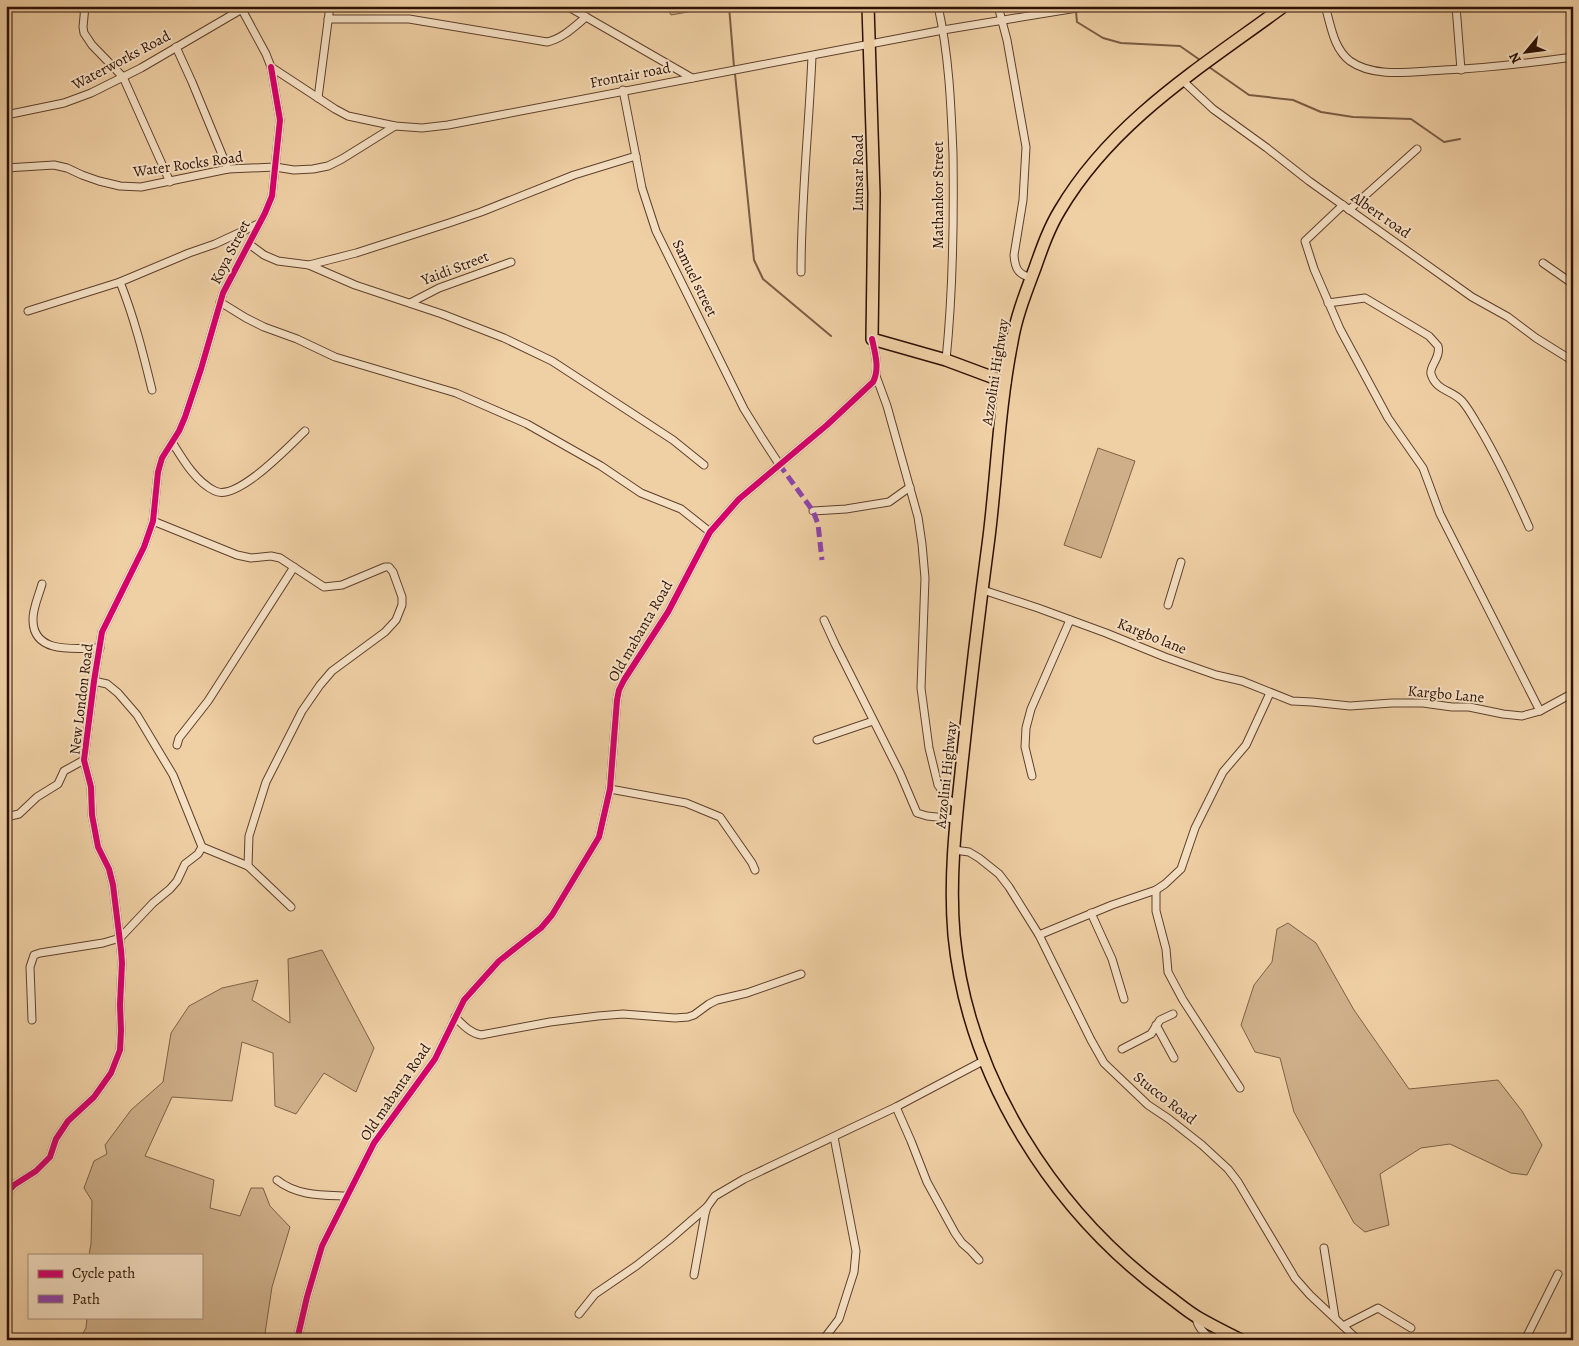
<svg xmlns="http://www.w3.org/2000/svg" width="1579" height="1346" font-family="Alegreya,serif">
  <rect width="100%" height="100%" fill="#efcfa4"/>
  <filter id="stains"><feTurbulence type="fractalNoise" baseFrequency=".004" numOctaves="4"/><feColorMatrix values="0 0 0 0 .2 0 0 0 0 .09 0 0 0 0 .02 0 0 0 .5 -.17"/></filter>
  <radialGradient id="worn" r=".72"><stop offset=".6" stop-color="#630" stop-opacity="0"/><stop offset="1" stop-color="#630" stop-opacity=".3"/></radialGradient>
  <!-- green -->
  <g fill="#ceaf89" stroke="#7e6046">
    <polygon points="666,6 721,6 671,15"/>
    <polygon points="1098,448 1135,461 1101,558 1064,545"/>
    <polygon points="1288,923 1316,943 1354,1010 1409,1089 1498,1080 1522,1111 1542,1145 1527,1175 1511,1173 1450,1144 1421,1148 1380,1174 1389,1225 1365,1232 1354,1223 1294,1112 1280,1058 1255,1052 1241,1025 1254,985 1272,962 1277,929"/>
    <polygon points="322,950 374,1048 356,1092 324,1073 296,1114 275,1106 273,1053 242,1042 232,1101 172,1097 145,1156 214,1180 210,1208 240,1216 251,1188 263,1188 270,1206 290,1227 272,1287 264,1340 79,1340 86,1328 87,1317 201,1317 201,1255 89,1255 91,1244 92,1201 84,1188 94,1161 107,1154 105,1145 131,1110 163,1082 171,1033 189,1006 222,988 258,980 252,1000 290,1023 288,959"/>
  </g>
  <g fill="none" stroke-linecap="round" stroke-linejoin="round">
    <!-- stream -->
    <g stroke="#7a5c43" stroke-width="2">
      <polyline points="729,6 734,67"/>
      <polyline points="1076,12 1077,22 1103,38 1121,43 1180,46 1200,60"/>
      <polyline points="1209,67 1249,95 1293,100 1321,112 1353,117 1411,119 1444,142 1460,139"/>
      <polyline points="735,74 754,260 763,279 831,336"/>
    </g>
    <!-- minor casing -->
    <g stroke="#5e402b" stroke-width="9">
      <g id="minor">
        <polyline points="72,6 85,9"/>
        <polyline points="85,6 83,27 84,33 92,45 123,77 170,182"/>
        <polyline points="240,6 266,54 271,67 335,109 348,116 395,126 422,128 448,125 943,30 1089,6"/>
        <polyline points="567,6 692,78"/>
        <path d="M938,6C949,55 951,104 953,154C954,223 953,291 946,360"/>
        <path d="M998,6L1007,40L1026,147L1023,200L1014,255C1015,269 1018,274 1031,278"/>
        <path d="M1325,6C1331,25 1333,48 1350,61C1375,79 1415,71 1444,70C1487,68 1530,63 1573,57"/>
        <polyline points="1456,6 1461,70"/>
        <path d="M328,19H409L547,42C562,39 574,27 586,17"/>
        <polyline points="176,47 192,82 228,169"/>
        <polyline points="1182,80 1213,109 1267,148 1309,181 1472,297 1508,317 1536,338 1573,361"/>
        <polyline points="623,90 642,188 656,231 744,409 762,438 779,464"/>
        <polyline points="318,98 330,6"/>
        <polyline points="6,115 64,103 91,93 141,68 242,9"/>
        <polyline points="6,168 54,165 67,168 82,175 99,181 120,186 141,187 228,169 275,167 294,170 313,169 328,166 342,159 395,126"/>
        <polyline points="1343,205 1305,241 1314,269 1340,329 1388,418 1423,468 1440,514 1540,711"/>
        <polyline points="1349,210 1417,149"/>
        <polyline points="249,244 264,255 278,261 309,265 355,285 442,314 504,338 552,361 673,440 704,465"/>
        <polyline points="1543,263 1573,284"/>
        <polyline points="309,265 356,253 449,223 481,212 574,175 636,156"/>
        <path d="M801,272C801,200 809,128 812,56"/>
        <path d="M120,282C134,317 143,353 152,390"/>
        <polyline points="220,302 246,318 264,327 297,339 335,357 456,393 527,424 601,466 641,493 681,509 710,532"/>
        <polyline points="410,303 439,288 511,262"/>
        <path d="M1328,303L1365,298L1429,336L1438,346C1441,358 1429,366 1431,374C1436,391 1452,390 1462,401C1469,409 1474,419 1479,427C1498,459 1514,493 1529,527"/>
        <polyline points="28,311 120,282 189,253 215,244 258,224"/>
        <polyline points="876,376 887,406 918,517 922,544 925,578 921,688 929,748 938,785 948,799 958,806"/>
        <path d="M172,442C183,460 196,482 215,491C237,502 290,445 305,431"/>
        <polyline points="813,511 846,509 889,502 910,487"/>
        <polyline points="153,521 237,555 251,558 271,556 280,558 324,587 342,585 385,567 389,567 393,572 402,597 402,605 396,620 385,632 332,671 320,685 302,711 266,782 249,836 248,866"/>
        <path d="M42,584C39,595 32,610 33,621C34,655 77,648 100,648"/>
        <polyline points="983,590 1038,608 1106,633 1165,657 1216,675 1242,681 1292,701 1312,702 1350,706 1392,703 1423,703 1452,707 1469,707 1503,714 1522,716 1540,711 1573,693"/>
        <polyline points="1168,605 1181,562"/>
        <polyline points="824,620 835,644 900,773 917,813 927,816 956,819"/>
        <polyline points="817,740 873,721"/>
        <polyline points="177,745 179,738 208,701 294,567"/>
        <polyline points="1032,776 1025,747 1026,728 1031,709 1070,620"/>
        <polyline points="610,789 686,803 720,817 752,863 755,870"/>
        <polyline points="6,817 19,814 37,797 58,784 64,771 84,760"/>
        <polyline points="202,847 248,866 291,907"/>
        <polyline points="954,850 969,852 979,858 999,874 1009,887 1039,935 1091,1040 1104,1063 1148,1105 1169,1119 1202,1145 1228,1169 1238,1182 1295,1278 1310,1295 1358,1340"/>
        <polyline points="1156,890 1156,911 1166,949 1168,972 1183,1000 1240,1088"/>
        <polyline points="1091,913 1112,959 1124,999"/>
        <polyline points="1039,935 1112,905 1156,890 1165,884 1181,869 1195,828 1223,772 1246,745 1270,693"/>
        <path d="M455,1017C463,1025 470,1033 481,1035L550,1022L598,1016L623,1014L675,1018L688,1017L694,1015L709,1004L717,1000L747,993L801,974"/>
        <polyline points="32,1020 30,967 34,955 40,953 103,943 120,938 153,903 170,889 177,881 185,864 198,854 202,847 173,775 137,715 118,693 107,684 94,681"/>
        <polyline points="1156,1025 1174,1058"/>
        <polyline points="1122,1049 1151,1034 1160,1020 1173,1014"/>
        <polyline points="896,1107 911,1141 927,1182 955,1233 962,1243 970,1250 979,1260"/>
        <path d="M277,1180C297,1196 322,1195 346,1196"/>
        <polyline points="6,1181 14,1185"/>
        <polyline points="6,1194 14,1185 36,1171 50,1157 56,1139 68,1121 94,1097 111,1073 120,1050 121,1030 120,1005 122,963 121,950 113,885 109,869 98,847 92,815 91,787 84,760 94,681 102,632 144,547 153,521 158,472 162,458 179,431 185,417 201,369 223,293 265,213 272,196 280,120 271,67"/>
        <polyline points="1324,1248 1335,1317"/>
        <polyline points="694,1275 705,1214 707,1207 715,1196 744,1179 896,1107 985,1060"/>
        <polyline points="579,1314 595,1294 636,1266 669,1240 707,1207"/>
        <path d="M1196,1317C1197,1327 1204,1333 1212,1340"/>
        <polyline points="1343,1326 1378,1308 1411,1328"/>
        <path d="M297,1340L307,1297L322,1246L374,1143L435,1059L464,1000L499,961L541,928L552,915L599,837L610,789L617,700L619,690L624,680L668,612L710,532L739,499L827,425L873,382C880,369 875,353 872,339"/>
        <polyline points="823,1340 839,1319 854,1272 856,1251 834,1137"/>
        <polyline points="1525,1340 1558,1274"/>
      </g>
    </g>
    <!-- primary casing -->
    <g stroke="#2d1003" stroke-width="14">
      <g id="primary">
        <polyline points="868,6 874,194 872,339 946,360 1005,382"/>
        <path d="M1241,1340C1227,1333 1213,1326 1199,1318C1188,1312 1178,1303 1167,1295C1053,1211 968,1078 954,935C949,877 956,820 962,763C970,687 979,612 989,537C997,472 999,407 1012,342C1016,317 1026,292 1035,268C1042,248 1049,228 1060,210C1113,120 1203,66 1284,6"/>
      </g>
    </g>
    <!-- minor -->
    <use href="#minor" stroke="#f5e0c4" stroke-width="7"/>
    <!-- primary -->
    <use href="#primary" stroke="#efcfa4" stroke-width="11"/>
    <!-- quiet -->
    <polyline stroke="#8e44ad" stroke-width="5" stroke-dasharray="10 5" stroke-linecap="butt" points="779,464 813,511 818,524 822,560"/>
    <!-- cycleway casing -->
    <g stroke="#f5e0c4" stroke-width="9">
      <g id="cycleway">
        <polyline points="6,1194 14,1185 36,1171 50,1157 56,1139 68,1121 94,1097 111,1073 120,1050 121,1030 120,1005 122,963 121,950 113,885 109,869 98,847 92,815 91,787 84,760 94,681 102,632 144,547 153,521 158,472 162,458 179,431 185,417 201,369 223,293 265,213 272,196 280,120 271,67"/>
        <path d="M297,1340L307,1297L322,1246L374,1143L435,1059L464,1000L499,961L541,928L552,915L599,837L610,789L617,700L619,690L624,680L668,612L710,532L739,499L827,425L873,382C880,369 875,353 872,339"/>
      </g>
    </g>
    <!-- cycleway -->
    <use href="#cycleway" stroke="#d6006c" stroke-width="6"/>
  </g>
  <g text-anchor="middle" stroke-width="4" stroke-linejoin="round" paint-order="stroke">
    <!-- street labels -->
    <g font-size="15" fill="#2d1003" stroke="#f5e0c4">
      <text transform="translate(121 60) rotate(-28)" y="5">Waterworks Road</text>
      <text transform="translate(630 75) rotate(-11)" y="5">Frontair road</text>
      <text transform="translate(188 164) rotate(-8)" y="5">Water Rocks Road</text>
      <text transform="translate(858 173) rotate(-90)" y="5">Lunsar Road</text>
      <text transform="translate(938 195) rotate(-90)" y="5">Mathankor Street</text>
      <text transform="translate(1381 215) rotate(35)" y="5">Albert road</text>
      <text transform="translate(230 252) rotate(-63)" y="5">Koya Street</text>
      <text transform="translate(455 268) rotate(-21)" y="5">Yaidi Street</text>
      <text transform="translate(695 278) rotate(64)" y="5">Samuel street</text>
      <text transform="translate(995 372) rotate(-81)" y="5">Azzolini Highway</text>
      <text transform="translate(640 631) rotate(-60)" y="5">Old mabanta Road</text>
      <text transform="translate(1152 636) rotate(22)" y="5">Kargbo lane</text>
      <text transform="translate(1446 694) rotate(5)" y="5">Kargbo Lane</text>
      <text transform="translate(81 699) rotate(-83)" y="5">New London Road</text>
      <text transform="translate(946 775) rotate(-84)" y="5">Azzolini Highway</text>
      <text transform="translate(395 1092) rotate(-56)" y="5">Old mabanta Road</text>
      <text transform="translate(1165 1098) rotate(38)" y="5">Stucco Road</text>
    </g>
  </g>
  <!-- margin -->
  <rect width="1579" height="1346" fill="none" stroke="#efcfa4" stroke-width="25"/>
  <rect x="8" y="8" width="1564" height="1331" fill="none" stroke="#2d1003" stroke-width="2.5"/>
  <rect x="12" y="12" width="1554" height="1321" fill="none" stroke="#2d1003"/>
  <!-- legend -->
  <rect x="28" y="1254" width="175" height="65" fill="#f5e0c4" stroke="#a58d77"/>
  <rect x="38" y="1270" width="25" height="8" fill="#d6006c" stroke="#a58d77"/>
  <text x="72" y="1278" font-size="15" fill="#2d1003">Cycle path</text>
  <rect x="38" y="1295" width="25" height="8" fill="#8e44ad" stroke="#a58d77"/>
  <text x="72" y="1304" font-size="15" fill="#2d1003">Path</text>
  <!-- north arrow -->
  <g transform="translate(1526 52) rotate(241)" stroke="#f5e0c4" stroke-width="4" paint-order="stroke">
  <path d="M0-4L9 19L0 12L-9 19Z" fill="#2d1003"/>
  <text y="-8" font-size="14" font-weight="bold" text-anchor="middle" fill="#2d1003">N</text>
  </g>
  <rect width="100%" height="100%" filter="url(#stains)"/>
  <rect width="100%" height="100%" fill="url(#worn)"/>
</svg>
